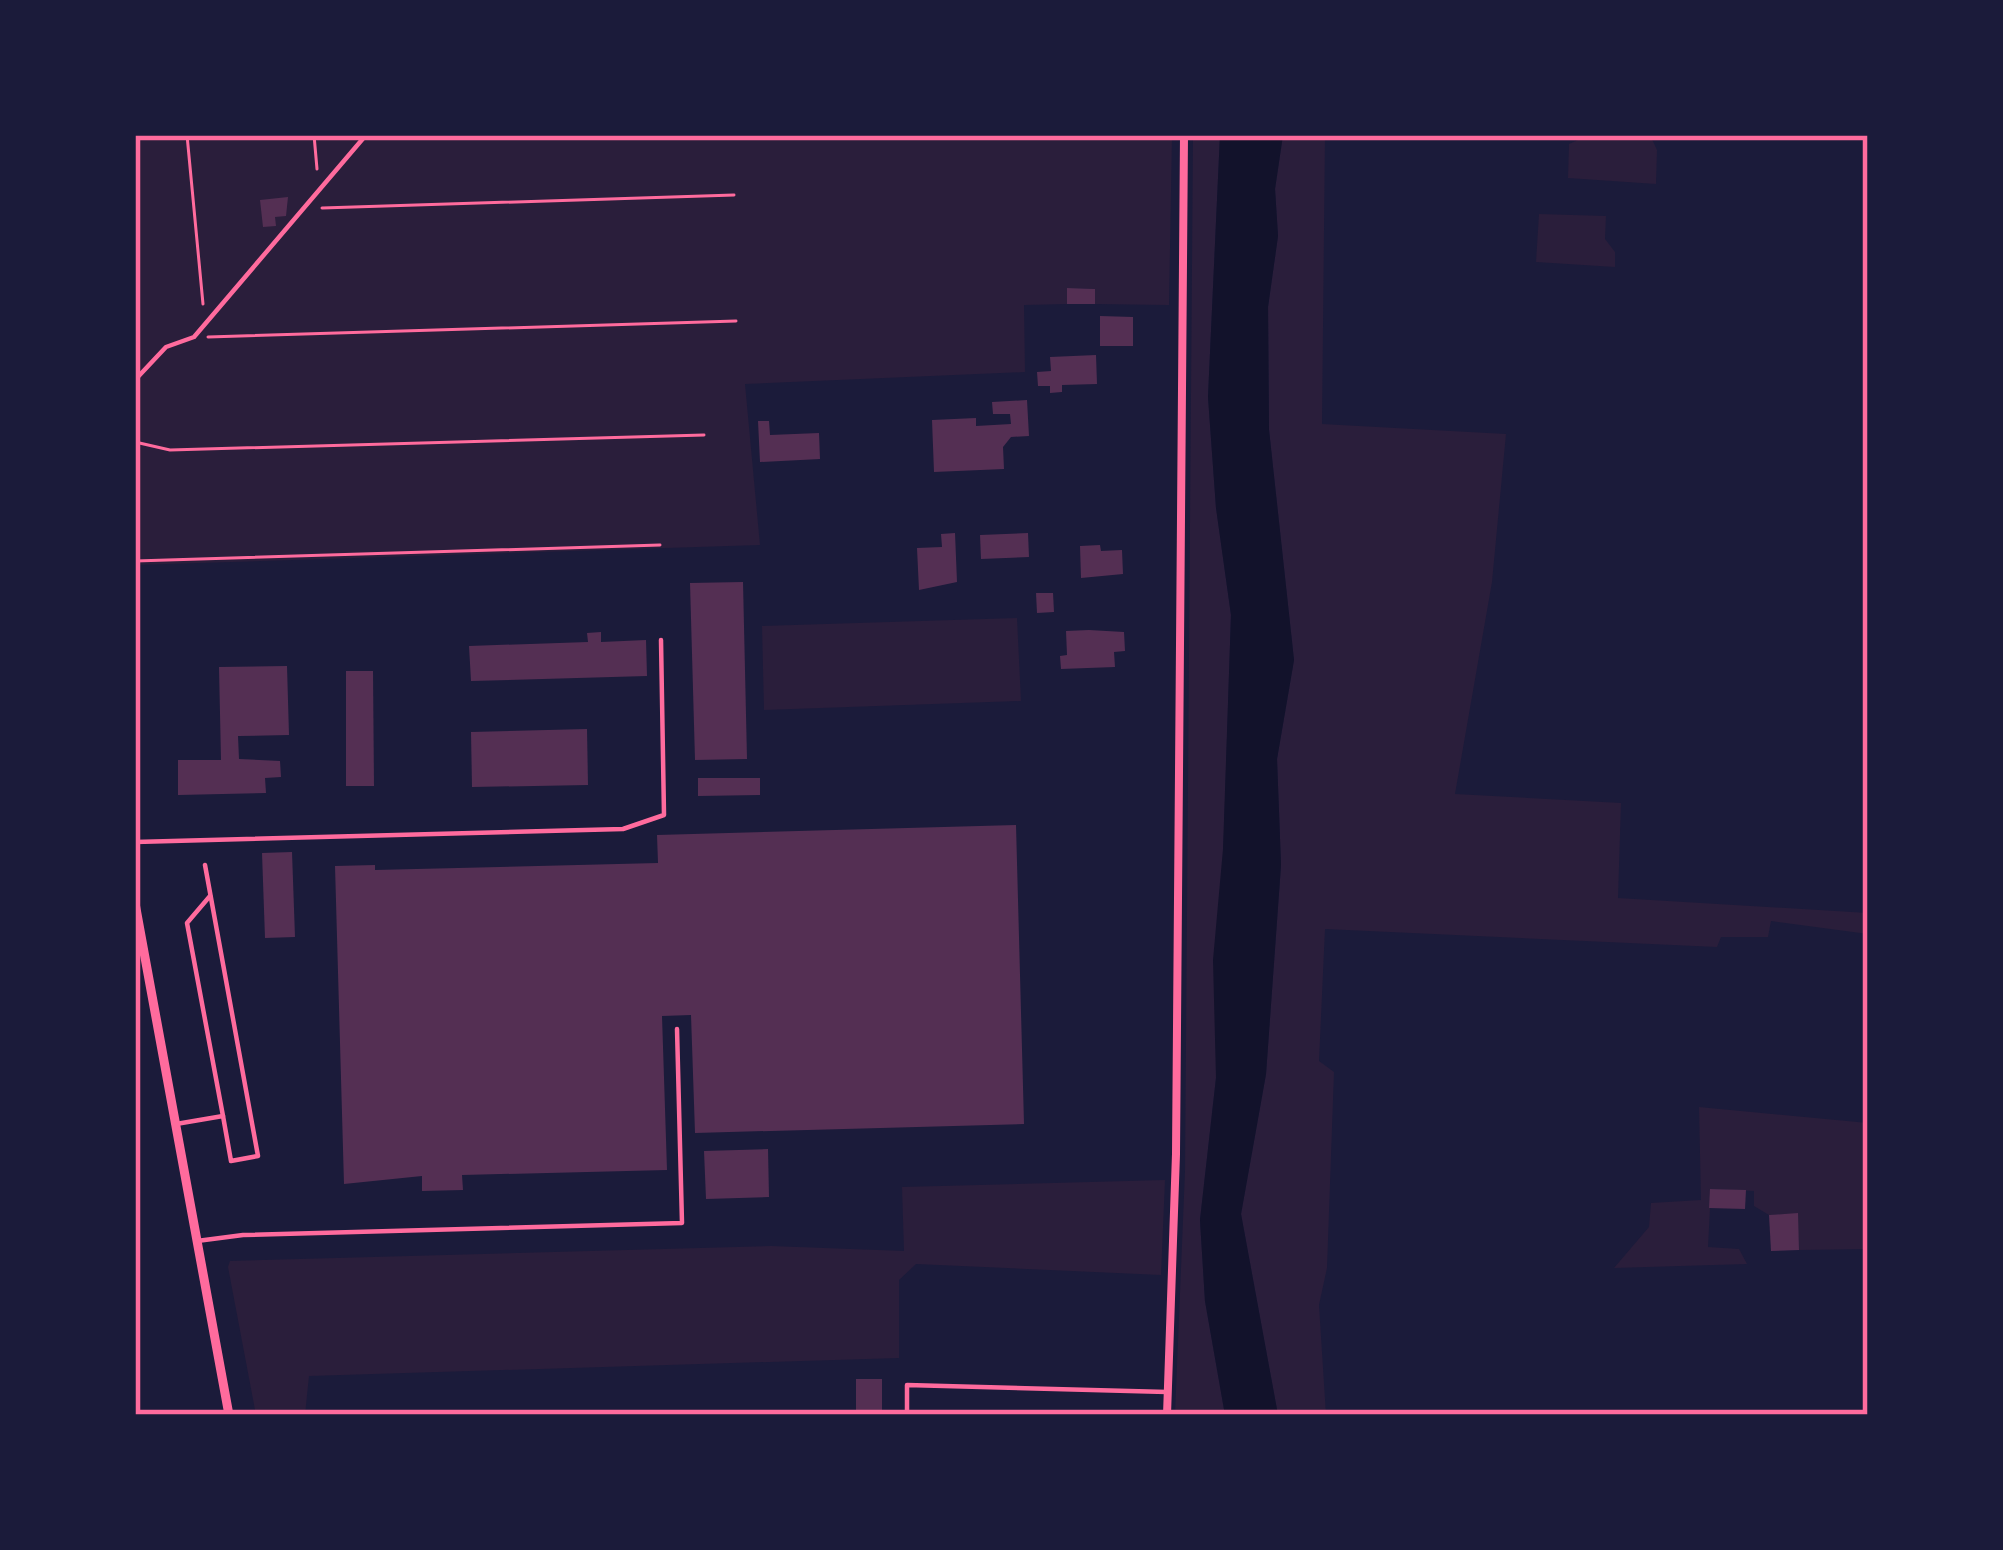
<svg xmlns="http://www.w3.org/2000/svg" width="2003" height="1550" font-family="Montserrat,sans-serif">
  <rect width="100%" height="100%" fill="#1b1b3a"/>
  <!-- green -->
  <g fill="#2a1e3b">
    <polygon points="135,135 1172,135 1169,305 1095,304 1094,289 1068,288 1067,304 1024,305 1025,372 745,384 760,545 135,565"/>
    <polygon points="1193,135 1220,135 1208,397 1216,507 1231,615 1216,1078 1200,1220 1205,1301 1225,1415 1175,1415 1185,1171"/>
    <polygon points="1283,135 1325,135 1322,424 1506,434 1492,582 1455,794 1621,803 1618,898 1868,913 1868,934 1771,921 1768,937 1721,937 1717,947 1325,929 1319,1061 1334,1072 1327,1268 1319,1305 1326,1415 1278,1415 1241,1214 1266,1074 1281,865 1277,759 1294,660 1269,430 1268,307 1278,236 1275,189"/>
    <polygon points="1589,135 1650,135 1657,150 1656,184 1568,178 1569,144"/>
    <polygon points="1539,214 1606,216 1605,239 1615,252 1615,267 1536,262"/>
    <polygon points="1017,618 1021,701 764,710 762,626"/>
    <polygon points="1699,1107 1868,1123 1868,1249 1799,1250 1797,1214 1769,1215 1754,1206 1754,1191 1711,1189 1708,1247 1739,1249 1747,1264 1614,1268 1649,1227 1651,1203 1701,1200"/>
    <polygon points="1165,1180 1161,1275 916,1264 899,1280 899,1358 309,1376 305,1415 256,1415 228,1267 230,1261 771,1246 904,1251 902,1187"/>
  </g>
  <!-- water -->
  <polygon fill="#12122b" points="1220,135 1283,135 1275,189 1278,236 1268,307 1269,430 1294,660 1277,759 1281,865 1266,1074 1241,1214 1278,1415 1225,1415 1205,1301 1200,1220 1216,1078 1213,960 1223,849 1231,615 1216,508 1208,397"/>
  <!-- building -->
  <g fill="#542f53">
    <polygon points="288,197 286,216 275,217 276,226 263,227 260,200"/>
    <polygon points="1067,288 1095,289 1095,304 1067,304"/>
    <polygon points="1100,316 1133,317 1133,346 1100,346"/>
    <polygon points="1096,355 1097,384 1062,385 1062,392 1050,393 1050,386 1038,386 1037,372 1051,371 1050,357"/>
    <polygon points="1027,400 1029,436 1011,437 1003,447 1004,469 934,472 932,420 976,418 976,426 1011,424 1010,414 993,414 992,402"/>
    <polygon points="758,421 769,421 770,435 819,433 820,459 760,462"/>
    <polygon points="955,533 957,582 919,590 917,548 942,547 941,534"/>
    <polygon points="1028,533 1029,557 981,559 980,535"/>
    <polygon points="1100,545 1101,551 1122,550 1123,574 1081,578 1080,546"/>
    <polygon points="743,582 747,759 695,760 690,583"/>
    <polygon points="1036,593 1053,593 1054,612 1037,613"/>
    <polygon points="1089,630 1124,632 1125,651 1114,652 1115,667 1061,669 1060,656 1067,655 1066,631"/>
    <polygon points="601,632 601,642 646,640 647,676 471,681 469,646 588,642 587,633"/>
    <polygon points="287,666 289,735 238,736 239,759 280,761 281,777 265,778 266,793 178,795 178,760 221,760 219,667"/>
    <polygon points="346,671 373,671 374,786 346,786"/>
    <polygon points="587,729 588,785 472,787 471,732"/>
    <polygon points="698,778 760,778 760,795 698,796"/>
    <polygon points="1016,825 1024,1124 695,1133 691,1015 662,1016 667,1170 462,1175 463,1190 422,1191 422,1176 344,1184 335,866 375,865 375,870 658,863 657,835"/>
    <polygon points="292,852 295,937 265,938 262,853"/>
    <polygon points="768,1149 769,1197 706,1199 704,1151"/>
    <polygon points="1710,1189 1746,1190 1745,1209 1709,1208"/>
    <polygon points="1798,1213 1799,1250 1771,1251 1769,1215"/>
    <rect x="856" y="1379" width="26" height="36"/>
  </g>
  <g fill="none" stroke-linecap="round" stroke-linejoin="round">
    <!-- path -->
    <g stroke="#ff6b9d" stroke-width="3">
      <polyline points="187,135 203,304"/>
      <polyline points="314,135 317,169"/>
      <polyline points="322,208 734,195"/>
      <polyline points="208,337 736,321"/>
      <polyline points="135,442 170,450 704,435"/>
      <polyline points="135,561 660,545"/>
    </g>
    <!-- service -->
    <g stroke="#ff6b9d" stroke-width="4.5">
      <polyline points="135,380 166,347 194,337 366,135"/>
      <polyline points="135,842 623,829 664,815 661,640"/>
      <polyline points="210,896 187,923 223,1116"/>
      <polyline points="176,1124 223,1116 231,1161 258,1156 205,865"/>
      <polyline points="197,1241 243,1235 682,1223 677,1029"/>
      <polyline points="907,1415 907,1385 1167,1392"/>
    </g>
    <!-- minor -->
    <polyline stroke="#ff6b9d" stroke-width="8" points="1167,1415 1176,1154 1184,135"/>
    <!-- tertiary -->
    <polyline stroke="#ff6b9d" stroke-width="9" points="135,903 229,1415"/>
  </g>
  <!-- border -->
  <rect width="2003" height="1550" fill="none" stroke="#1b1b3a" stroke-width="276"/>
  <rect x="138" y="138" width="1727" height="1274" fill="none" stroke="#ff6b9d" stroke-width="4.5"/>
</svg>
